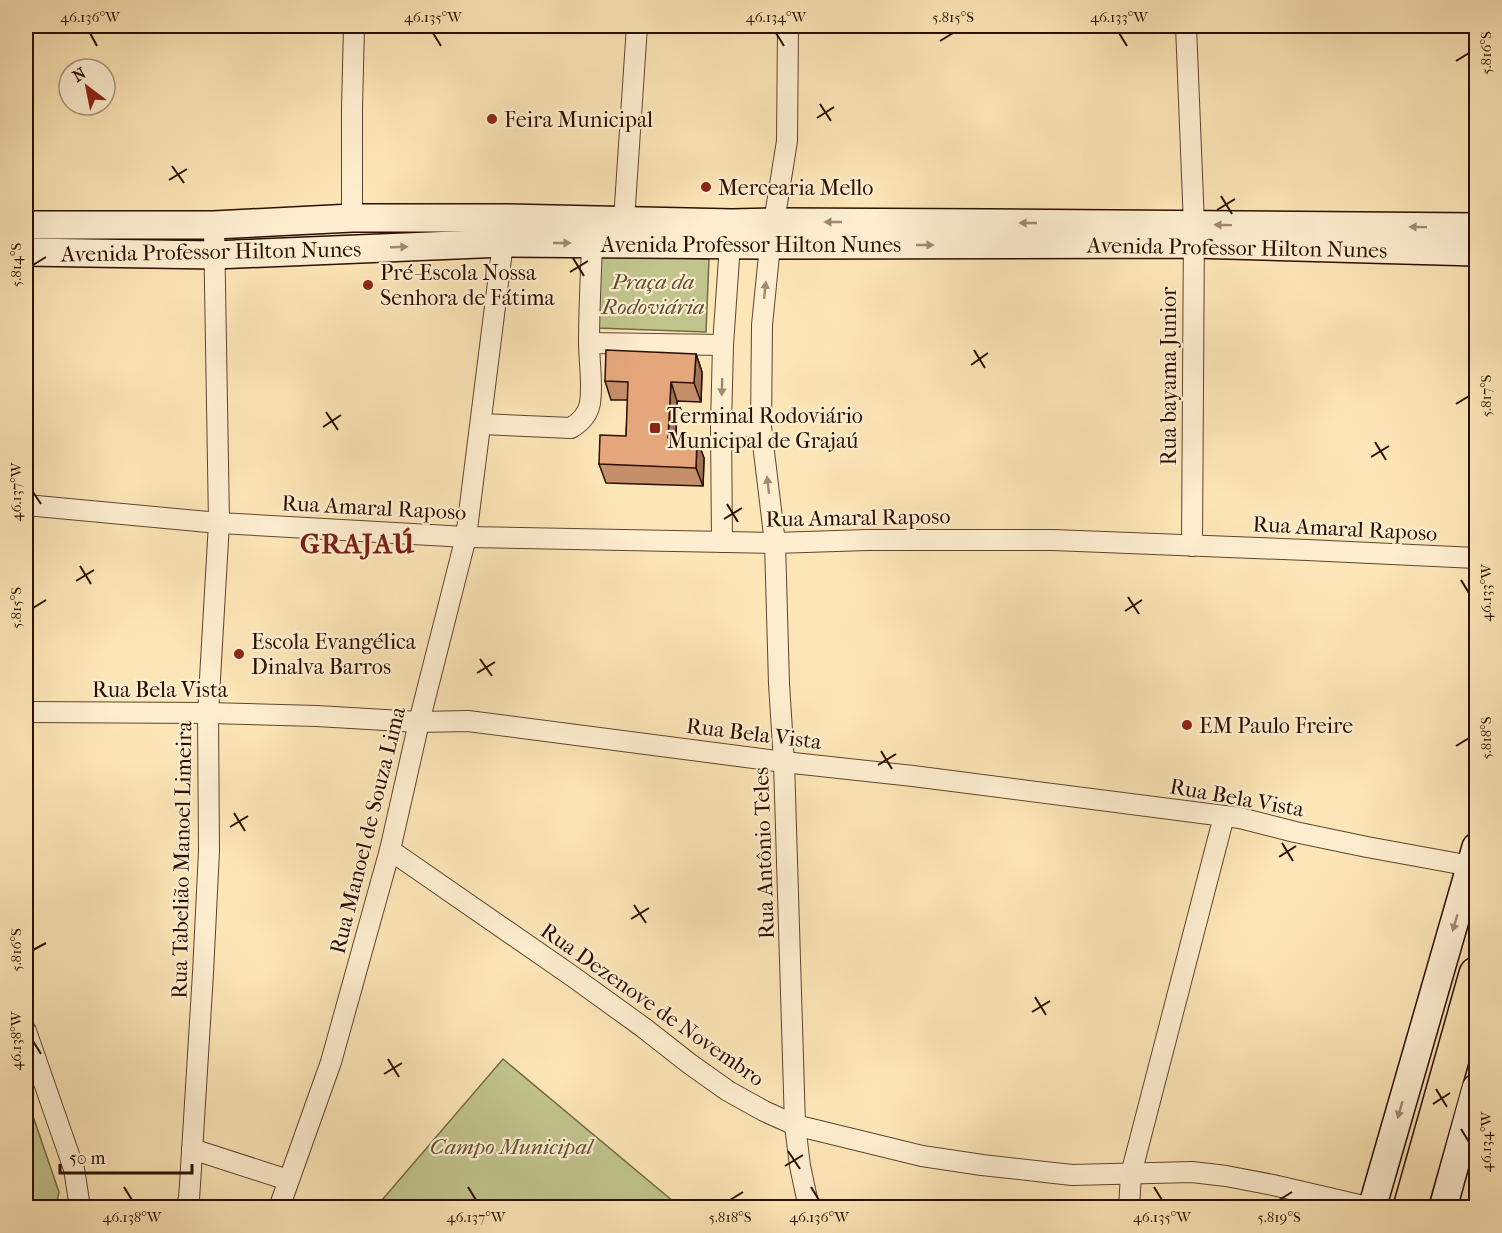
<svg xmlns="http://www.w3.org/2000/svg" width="1502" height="1233" font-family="'IM FELL French Canon',serif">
  <rect width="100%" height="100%" fill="#fce5b6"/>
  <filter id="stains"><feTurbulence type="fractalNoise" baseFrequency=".00333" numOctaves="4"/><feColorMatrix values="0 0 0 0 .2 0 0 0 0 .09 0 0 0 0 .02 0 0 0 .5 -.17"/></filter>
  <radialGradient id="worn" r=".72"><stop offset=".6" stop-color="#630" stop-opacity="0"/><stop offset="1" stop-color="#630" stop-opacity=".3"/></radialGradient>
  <!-- green -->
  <g fill="#c1c48d" stroke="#766a46" stroke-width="1.5">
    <polygon points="599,256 709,259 706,332 597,328"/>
    <polygon points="503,1059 680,1207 376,1207"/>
    <polygon points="26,1096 59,1192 56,1207 26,1207"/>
  </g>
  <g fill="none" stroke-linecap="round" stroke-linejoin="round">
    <!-- street casing -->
    <g stroke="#60442e" stroke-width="22">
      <g id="street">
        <polyline points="1186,26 1194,225 1192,546"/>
        <polyline points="352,218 352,108 354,26"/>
        <polyline points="624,220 637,26"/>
        <polyline points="774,222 787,141 788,26"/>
        <polyline points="770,245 762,325 761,427 775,543 779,684 784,762 795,1125 800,1166 809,1208"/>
        <polyline points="589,343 723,345"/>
        <path d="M481,424L571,428C581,422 588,415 590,403C593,383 589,362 589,342C589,309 591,276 592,243"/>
        <polyline points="721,425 761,427"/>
        <polyline points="26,505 219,523 466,537 775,543 867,540 1053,540 1307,550 1476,558"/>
        <polyline points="722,542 721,425 723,345 730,244"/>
        <polyline points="26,712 208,713 317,716 419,722 468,721 784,762 913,776 1240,818 1295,832 1367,847 1471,866"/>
        <polyline points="390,850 572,976 644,1028 690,1064 728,1091 764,1111 795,1125 922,1156 982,1165 1072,1175 1192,1172 1226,1176 1273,1185 1372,1208"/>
        <polyline points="26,1031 74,1169 79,1201 79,1208"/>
        <polyline points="192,1149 288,1180"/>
        <polyline points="185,1208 189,1199 191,1168 203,973 209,851 208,713 219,523 214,225"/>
        <polyline points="279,1208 331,1062 390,850 419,722 466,537 503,243"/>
        <polyline points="1129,1208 1131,1174 1224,816"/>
      </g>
    </g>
    <!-- secondary casing -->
    <g stroke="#2c0f00" stroke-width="30">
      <g id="secondary">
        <polyline points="26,225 214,225 352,218 505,218 732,223 774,222 986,223 1476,227"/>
        <polyline points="26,252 215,255 503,243 770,245 1193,244 1476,252"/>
        <polyline points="1372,1208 1476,847"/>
        <polyline points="1443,1208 1476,1088"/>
      </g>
    </g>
    <!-- highway casing -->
    <g stroke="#2c0f00" stroke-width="36">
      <polyline id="highway" points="1410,1208 1476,974"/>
    </g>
    <!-- street -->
    <use href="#street" stroke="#fdeed0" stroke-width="20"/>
    <!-- secondary -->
    <use href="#secondary" stroke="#fdeed0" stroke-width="27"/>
    <!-- highway -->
    <use href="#highway" stroke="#fce5b6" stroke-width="33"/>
  </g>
  <!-- wall -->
  <polygon fill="#c58f6a" stroke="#2c0f00" stroke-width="1.5" points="696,354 702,372 701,402 677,401 676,438 697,439 704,458 703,486 606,483 599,464 626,436 628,400 611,400 605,381"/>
  <!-- shaded-wall -->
  <g fill="#a07456" stroke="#2c0f00" stroke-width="1.5">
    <polygon points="696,354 702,372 701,402 694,383"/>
    <polygon points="671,382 677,401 675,457 668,438"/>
    <polygon points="697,439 704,458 703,486 696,468"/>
  </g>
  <!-- building -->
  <polygon fill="#e5a67b" stroke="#2c0f00" stroke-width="1.5" points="606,350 696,354 694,383 671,382 668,438 697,439 696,468 599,464 600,435 626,436 628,382 605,381"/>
  <!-- one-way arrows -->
  <defs><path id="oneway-solid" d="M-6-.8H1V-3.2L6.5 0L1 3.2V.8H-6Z" transform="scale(1.5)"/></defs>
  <g fill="#9f8a72">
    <use href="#oneway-solid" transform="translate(833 222) rotate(-180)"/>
    <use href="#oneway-solid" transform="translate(1028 223) rotate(-180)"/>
    <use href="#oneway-solid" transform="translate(1223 225) rotate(-179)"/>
    <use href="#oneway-solid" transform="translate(1418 227) rotate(-179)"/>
    <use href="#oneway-solid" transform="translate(562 243)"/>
    <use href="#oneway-solid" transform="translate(925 245)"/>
    <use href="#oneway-solid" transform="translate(399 247) rotate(-2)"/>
    <use href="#oneway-solid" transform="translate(765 290) rotate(-84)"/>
    <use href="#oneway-solid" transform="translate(722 387) rotate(91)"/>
    <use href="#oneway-solid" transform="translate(768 485) rotate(-97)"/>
    <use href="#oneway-solid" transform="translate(1455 923) rotate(106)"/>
    <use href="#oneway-solid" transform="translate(1400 1110) rotate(106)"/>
  </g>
  <!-- ticks -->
  <path fill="none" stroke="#2c0f00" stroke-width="2" d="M90,33L97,46M433,33L441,46M776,33L784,46M1119,33L1127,46M940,41L953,33M1456,61L1469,53M820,104L831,121M817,118L834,107M172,166L184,183M169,180L187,169M1221,196L1232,214M1217,210L1235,199M573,258L584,276M33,265L46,257M570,272L588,261M974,350L985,368M971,365L988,353M1456,404L1469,396M326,412L338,430M323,427L341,415M1375,442L1386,460M1371,457L1389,446M33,492L41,504M727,504L738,522M724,519L742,508M80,566L91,584M1461,580L1469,593M76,581L94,570M1128,597L1139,614M33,608L46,600M1125,611L1142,600M480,659L492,676M477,673L495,662M1456,746L1469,738M881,751L892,769M878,765L896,754M234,813L245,831M230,827L248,816M1282,843L1293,861M1279,857L1296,846M634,905L646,923M631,919L649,908M33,950L46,943M1035,997L1046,1015M1032,1012L1050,1001M33,1041L41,1054M388,1059L399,1077M384,1074L402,1063M1436,1089L1447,1107M1433,1104L1450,1093M1461,1129L1469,1142M788,1151L800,1169M785,1166L803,1155M124,1187L132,1200M468,1187L476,1200M811,1187L819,1200M1154,1187L1162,1200M730,1200L743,1192M1279,1200L1292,1192"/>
  <!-- markers -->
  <g fill="#8f2418" stroke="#fdeed0" stroke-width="2">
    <circle cx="492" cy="119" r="6"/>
    <circle cx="706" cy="187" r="6"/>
    <circle cx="368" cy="285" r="6"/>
    <rect x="649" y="422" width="12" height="12" rx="3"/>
    <circle cx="239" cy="654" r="6"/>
    <circle cx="1187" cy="725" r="6"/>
  </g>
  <g text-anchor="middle" stroke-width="4.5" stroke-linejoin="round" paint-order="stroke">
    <!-- poi labels -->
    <g font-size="22" fill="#2c0f00" stroke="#fdeed0" text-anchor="start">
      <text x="504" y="127">Feira Municipal</text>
      <text x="718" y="195">Mercearia Mello</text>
      <text x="380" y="280">Pré-Escola Nossa<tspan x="380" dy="25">Senhora de Fátima</tspan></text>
      <text x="667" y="423">Terminal Rodoviário<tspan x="667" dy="25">Municipal de Grajaú</tspan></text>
      <text x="251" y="649">Escola Evangélica<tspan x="251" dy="25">Dinalva Barros</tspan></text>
      <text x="1199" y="733">EM Paulo Freire</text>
    </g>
    <!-- street labels -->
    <g font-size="22" fill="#2c0f00" stroke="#fdeed0">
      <text x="751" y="252">Avenida Professor Hilton Nunes</text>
      <text transform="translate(1237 247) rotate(1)" y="8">Avenida Professor Hilton Nunes</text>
      <text transform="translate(211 251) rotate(-1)" y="8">Avenida Professor Hilton Nunes</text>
      <text transform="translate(1168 376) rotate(-90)" y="8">Rua bayama Junior</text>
      <text transform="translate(374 507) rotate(3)" y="8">Rua Amaral Raposo</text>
      <text transform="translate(858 517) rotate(-1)" y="8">Rua Amaral Raposo</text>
      <text transform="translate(1345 528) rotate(3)" y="8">Rua Amaral Raposo</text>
      <text x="160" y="697">Rua Bela Vista</text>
      <text transform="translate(754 733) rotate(7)" y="8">Rua Bela Vista</text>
      <text transform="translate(1237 797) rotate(10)" y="8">Rua Bela Vista</text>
      <text transform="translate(367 830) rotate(-76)" y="8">Rua Manoel de Souza Lima</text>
      <text transform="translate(763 853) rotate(-92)" y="8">Rua Antônio Teles</text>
      <text transform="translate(181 860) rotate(-89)" y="8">Rua Tabelião Manoel Limeira</text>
      <text transform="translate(653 1004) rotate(35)" y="8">Rua Dezenove de Novembro</text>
    </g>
    <!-- park labels -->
    <g font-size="22" font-style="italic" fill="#604e31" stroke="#fdeed0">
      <text x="653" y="289">Praça da<tspan x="653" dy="25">Rodoviária</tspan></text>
      <text x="511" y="1154">Campo Municipal</text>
    </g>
    <!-- district labels -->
    <g font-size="28" font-weight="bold" letter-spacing="1.5" fill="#7a1f14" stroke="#fdeed0">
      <text x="358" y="553">GRAJAÚ</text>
    </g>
  </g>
  <!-- margin -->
  <rect width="1502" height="1233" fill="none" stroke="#fce5b6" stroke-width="66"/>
  <!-- north arrow -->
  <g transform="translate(87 87) rotate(328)"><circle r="28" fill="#fdeed0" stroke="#a9957d" stroke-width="1.5"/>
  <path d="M0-4.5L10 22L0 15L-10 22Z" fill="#8f2418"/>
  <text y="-9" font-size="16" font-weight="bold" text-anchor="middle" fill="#2c0f00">N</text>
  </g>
  <!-- scale -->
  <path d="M60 1164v9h132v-9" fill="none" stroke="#2c0f00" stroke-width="3"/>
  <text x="69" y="1164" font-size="18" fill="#2c0f00" stroke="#fdeed0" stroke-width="4.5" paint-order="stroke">50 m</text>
  <rect x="33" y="33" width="1436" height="1167" fill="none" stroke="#2c0f00" stroke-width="2"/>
  <g font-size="15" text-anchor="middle" fill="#2c0f00">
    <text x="90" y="22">46.136°W</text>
    <text x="433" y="22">46.135°W</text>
    <text x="776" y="22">46.134°W</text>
    <text x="953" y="22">5.815°S</text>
    <text x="1119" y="22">46.133°W</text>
    <text transform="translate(1486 53) rotate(-90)" y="5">5.816°S</text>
    <text transform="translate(16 265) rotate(-90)" y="5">5.814°S</text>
    <text transform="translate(1486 396) rotate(-90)" y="5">5.817°S</text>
    <text transform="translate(16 492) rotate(-90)" y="5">46.137°W</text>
    <text transform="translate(1486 593) rotate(-90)" y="5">46.133°W</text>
    <text transform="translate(16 608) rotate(-90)" y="5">5.815°S</text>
    <text transform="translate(1486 738) rotate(-90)" y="5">5.818°S</text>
    <text transform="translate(16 950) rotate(-90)" y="5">5.816°S</text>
    <text transform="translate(16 1041) rotate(-90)" y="5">46.138°W</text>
    <text transform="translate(1486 1142) rotate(-90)" y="5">46.134°W</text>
    <text x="132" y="1222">46.138°W</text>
    <text x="476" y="1222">46.137°W</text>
    <text x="730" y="1222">5.818°S</text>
    <text x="819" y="1222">46.136°W</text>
    <text x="1162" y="1222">46.135°W</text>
    <text x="1279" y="1222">5.819°S</text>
  </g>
  <rect width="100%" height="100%" filter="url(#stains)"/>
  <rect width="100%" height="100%" fill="url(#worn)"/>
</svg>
